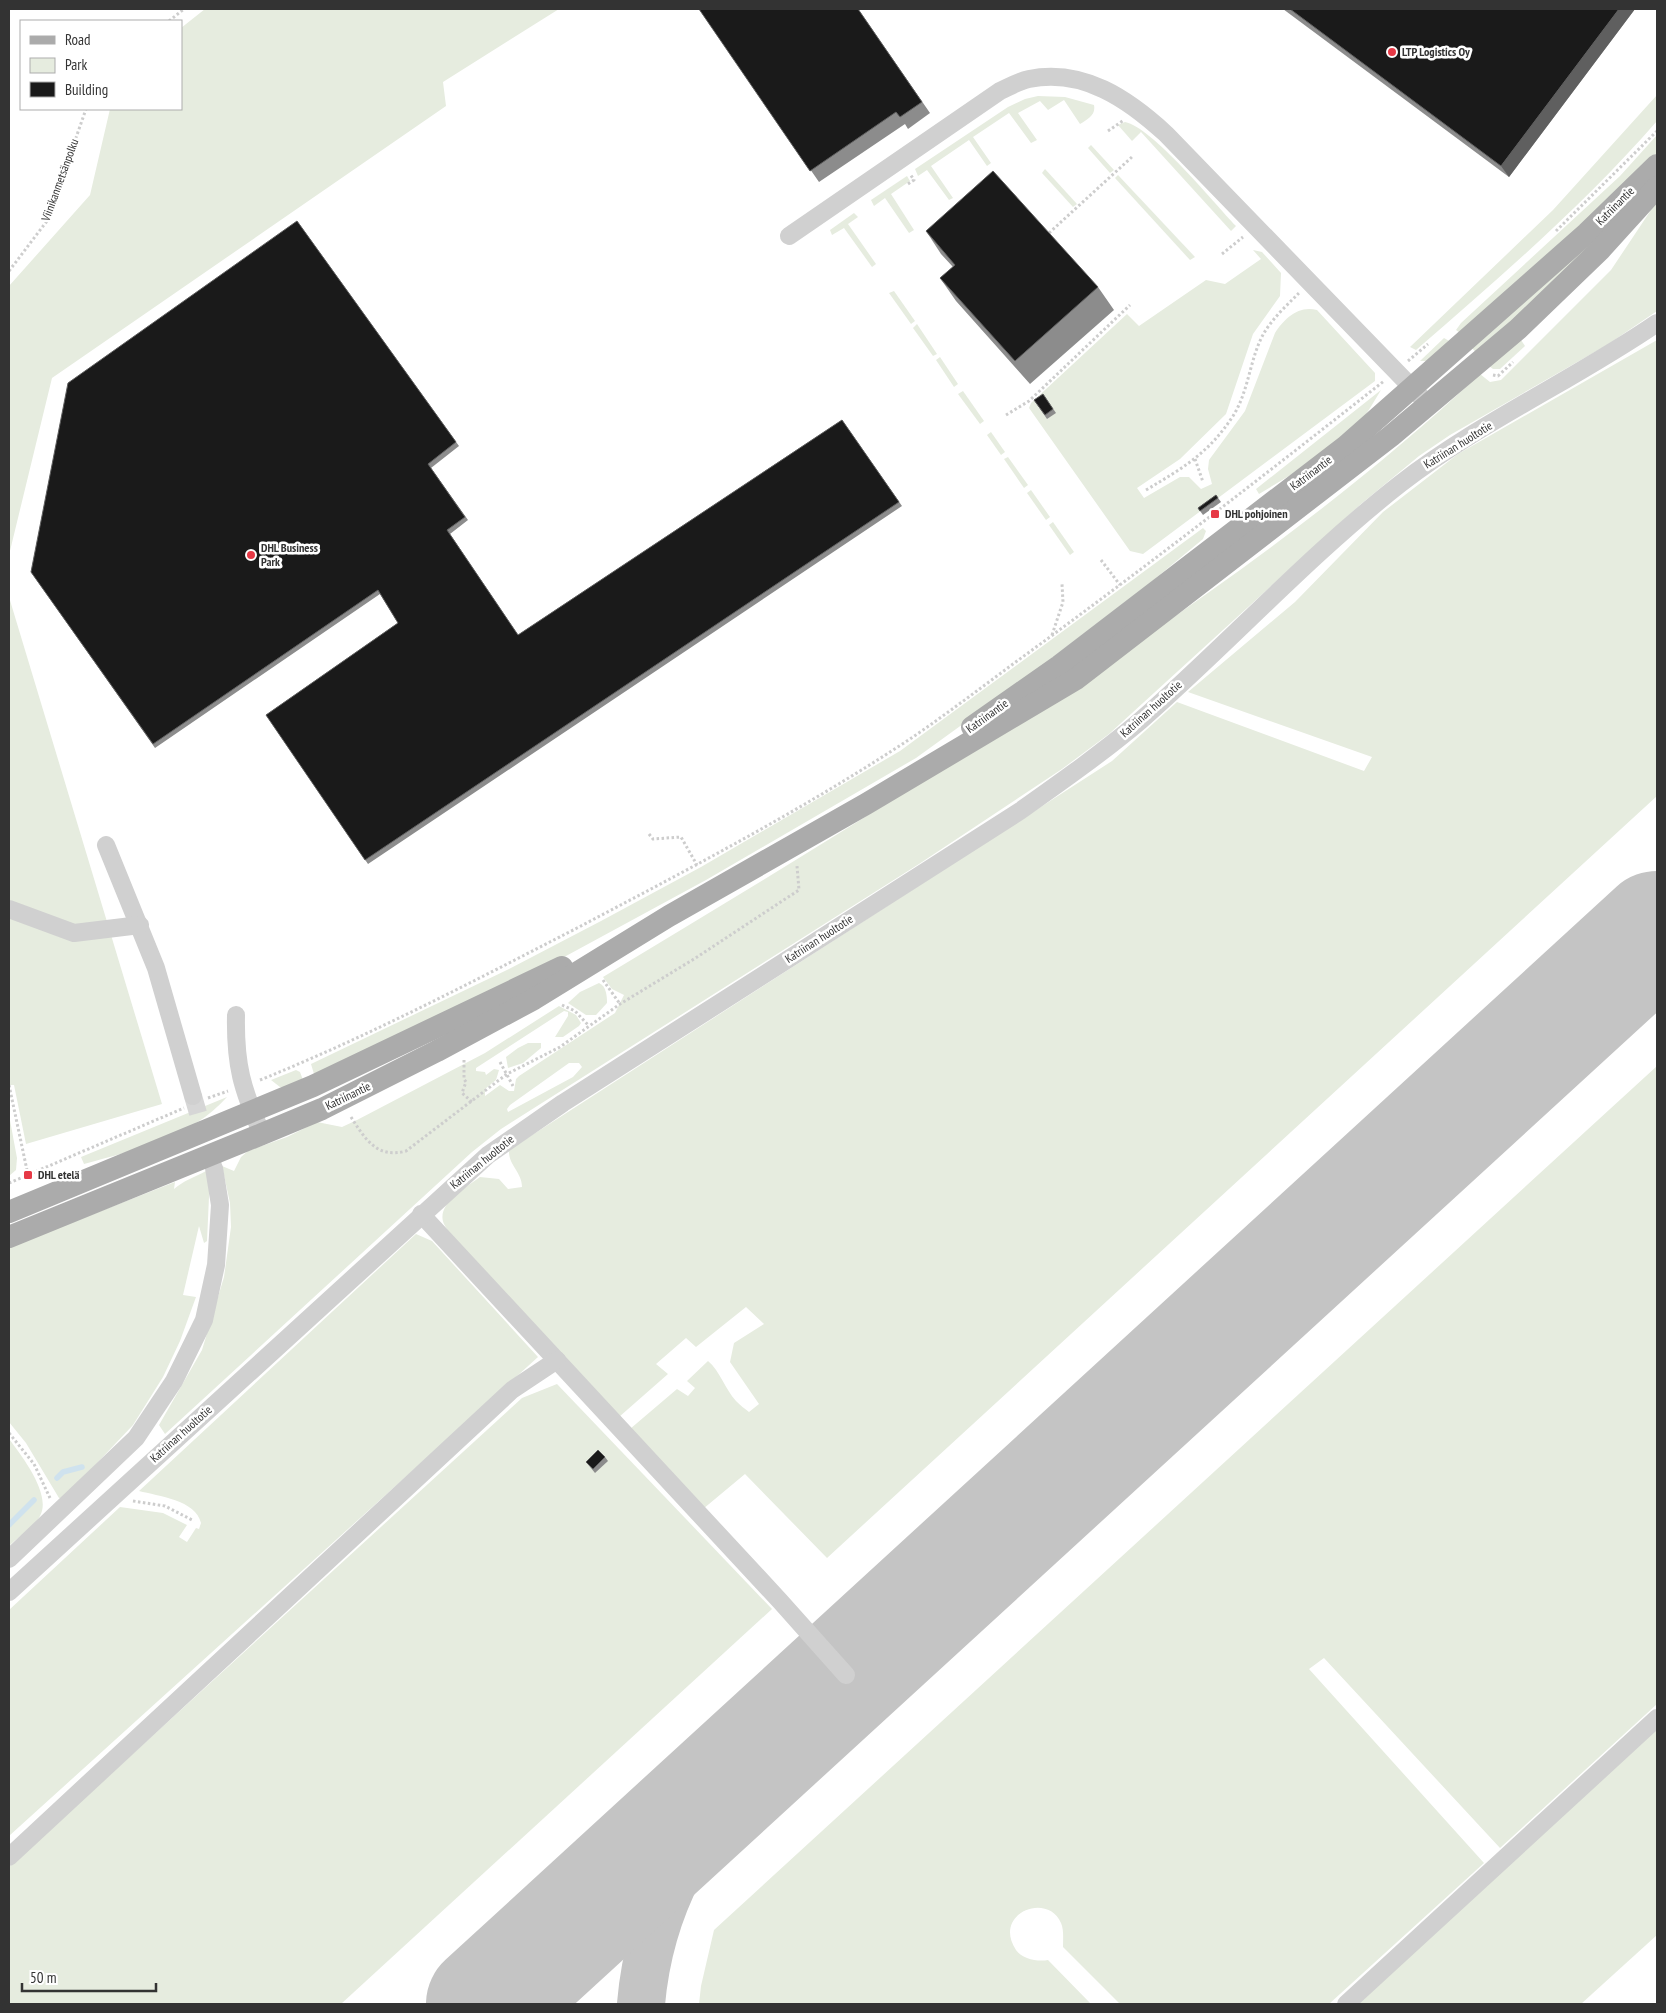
<svg xmlns="http://www.w3.org/2000/svg" width="1666" height="2013" font-family="'PT Sans Narrow',sans-serif">
  <rect width="100%" height="100%" fill="#fff"/>
  <!-- green -->
  <g fill="#e6ecdf" fill-rule="evenodd">
    <polygon points="205,9 559,9 443,82 446,106 52,378 9,555 9,286 90,195 110,109 181,109 181,28"/>
    <path d="M1657,95V121C1584,205 1500,277 1416,350L1410,347L1553,210Z"/>
    <path d="M1038,96L1065,97L1094,105C1096,115 1088,119 1080,124L1064,100L1048,110L1040,101L1018,113L1037,140L1031,143L1009,113L973,137L991,163L987,166L969,140L931,166L953,198L949,200L927,170L918,176L915,169L1008,107L1025,99Z"/>
    <path d="M1125,122C1152,127 1214,203 1236,226L1231,231L1141,132L1132,141L1118,125Z"/>
    <polygon points="1657,135 1657,155 1463,335 1456,330 1461,323 1620,176"/>
    <polygon points="1091,145 1114,170 1110,173 1088,148"/>
    <polygon points="1045,169 1077,204 1073,207 1042,173"/>
    <polygon points="1118,175 1195,257 1190,260 1115,178"/>
    <polygon points="907,176 910,181 891,194 914,230 909,233 885,198 874,206 871,200"/>
    <path d="M1657,201V311L1607,345L1450,435L1419,456L1361,504L1109,734L1062,769L919,864L501,1129L472,1152L165,1434L159,1425L202,1350L224,1277L231,1227L230,1203L222,1166L234,1171L241,1157L248,1151L287,1137L317,1122L342,1127L357,1120L485,1053L559,1006L576,1015L581,1023L579,1026L563,1037H555L568,1016V1012L564,1011L476,1068V1071L485,1072L486,1075L494,1069L499,1070L496,1080L485,1089V1096L500,1085L509,1091H514L516,1079L519,1076L615,1013L624,995L612,989L603,977C726,903 848,829 968,752C1147,639 1325,519 1480,374L1490,382L1501,380L1611,270ZM569,1063H579L582,1067L573,1077L508,1112L507,1109L510,1105Z"/>
    <polygon points="854,213 858,217 848,224 876,264 872,267 844,228 832,235 830,230"/>
    <polygon points="1587,243 1590,247 1479,356 1472,348"/>
    <path d="M1253,250L1262,252L1281,273L1280,296L1253,334L1226,414L1180,459L1137,488L1144,498L1180,477H1189L1201,489L1212,484L1208,469L1209,460L1245,411L1275,333C1284,319 1298,305 1317,310L1375,373V381L1143,554L1130,551L1029,408L1031,403L1127,314L1139,326L1206,280L1225,284L1261,259Z"/>
    <polygon points="894,291 915,321 911,324 889,293"/>
    <polygon points="917,324 937,354 933,356 913,328"/>
    <polygon points="1444,338 1451,342 1428,361 1420,361"/>
    <polygon points="1521,340 1525,346 1500,369 1493,369 1489,366"/>
    <path d="M1657,340V796L827,1558L745,1474L703,1509L630,1429L677,1389L688,1396L695,1388L687,1381L708,1361C720,1371 725,1389 736,1401C740,1405 745,1409 749,1412L759,1404L730,1362L734,1343L764,1324L746,1307L696,1347L686,1338L656,1364L668,1374L619,1417L464,1249C458,1242 448,1233 444,1224C435,1204 467,1187 480,1177L499,1179L508,1189L522,1187C522,1172 508,1165 509,1150L1112,761L1177,702L1364,771L1372,757L1188,692L1295,602L1383,512L1458,454Z"/>
    <polygon points="940,357 958,384 954,387 936,360"/>
    <path d="M1381,390C1372,405 1364,419 1352,431C1329,455 1288,476 1259,494L1256,489Z"/>
    <polygon points="963,391 984,421 980,424 958,394"/>
    <polygon points="991,432 1005,452 1001,455 987,435"/>
    <polygon points="1008,457 1028,485 1024,488 1004,459"/>
    <polygon points="1031,490 1050,517 1046,520 1027,493"/>
    <polygon points="1053,522 1074,552 1070,555 1049,525"/>
    <polygon points="1203,528 1206,531 1203,539 1150,583 1010,690 916,758 706,880 566,956 314,1074 311,1064 509,969 601,921 701,867 900,751"/>
    <polygon points="9,597 162,1104 26,1144 14,1085 9,1085"/>
    <path d="M599,983C606,986 607,995 607,1003L596,1015H586L568,1003L580,992Z"/>
    <polygon points="528,1043 541,1043 541,1048 523,1063 508,1068 506,1057 518,1048"/>
    <path d="M1657,1066V1704L1500,1848L1324,1658L1309,1669L1484,1863L1329,2004H1120L1063,1947C1063,1939 1064,1930 1061,1923C1047,1891 992,1914 1016,1950C1022,1959 1038,1962 1048,1960L1091,2004H699L701,1986L714,1930Z"/>
    <polygon points="296,1070 300,1072 303,1080 287,1087 280,1087 271,1080"/>
    <path d="M227,1097C191,1138 134,1150 84,1164L81,1157Z"/>
    <polygon points="9,1115 17,1158 16,1170 9,1176"/>
    <path d="M206,1171L210,1175L207,1241L204,1243L199,1226L183,1295L196,1297L180,1341L163,1377L133,1425L63,1499L59,1498L26,1443L9,1422V1247L175,1182L174,1189C183,1181 195,1177 206,1171Z"/>
    <path d="M416,1234L432,1241L538,1357L9,1836V1610L120,1507L163,1513L187,1525L179,1537L187,1542L196,1528L199,1529L201,1523C196,1500 158,1496 139,1491Z"/>
    <polygon points="557,1384 772,1609 341,2004 9,2004 9,1867 522,1398"/>
    <path d="M9,1439C22,1456 52,1495 40,1516C34,1527 18,1537 9,1546Z"/>
    <polygon points="1657,1728 1657,1935 1581,2004 1357,2004"/>
  </g>
  <g fill="none" stroke-linecap="round" stroke-linejoin="round">
    <!-- stream -->
    <g stroke="#cfe2ee" stroke-width="5.5">
      <polyline points="57,1478 63,1472 82,1467"/>
      <polyline points="9,1525 34,1500"/>
    </g>
    <!-- taxiway -->
    <g stroke="#c4c4c4" stroke-width="48">
      <polyline points="500,2004 521,1973"/>
      <path d="M641,2004C650,1900 695,1834 759,1755"/>
    </g>
    <!-- runway -->
    <polyline stroke="#c4c4c4" stroke-width="120" points="486,2004 1657,931"/>
    <!-- minor-tunnel -->
    <polyline stroke="#d6d6d6" stroke-width="18" stroke-dasharray="18 9" stroke-linecap="butt" points="193,1096 214,1168"/>
    <!-- path -->
    <g stroke="#cdcdcd" stroke-width="3" stroke-dasharray="2.5 2.5" stroke-linecap="butt">
      <polyline points="169,21 184,9"/>
      <polyline points="1108,131 1124,120"/>
      <polyline points="908,184 914,180 910,174"/>
      <polyline points="1556,231 1657,131"/>
      <polyline points="1049,233 1133,156"/>
      <polyline points="1222,254 1243,237"/>
      <polyline points="9,271 47,221 86,109"/>
      <polyline points="1408,361 1428,344"/>
      <polyline points="1493,375 1498,376 1513,362"/>
      <polyline points="1006,415 1029,401 1130,305"/>
      <polyline points="1195,459 1203,482"/>
      <path d="M1146,490C1183,468 1209,453 1233,416C1249,391 1250,357 1264,333C1273,318 1287,305 1299,293"/>
      <polyline points="1101,560 1120,585"/>
      <polyline points="1052,635 1063,602 1062,584"/>
      <polyline points="649,834 653,839 681,837 697,865"/>
      <polyline points="603,980 620,1004"/>
      <polyline points="562,1005 575,1011 589,1026"/>
      <polyline points="464,1060 464,1079 466,1082 462,1093 472,1102"/>
      <polyline points="500,1062 513,1086"/>
      <path d="M260,1080C369,1036 474,981 579,927C691,868 804,809 910,739C954,709 996,676 1039,645C1156,559 1270,471 1384,381"/>
      <polyline points="9,1085 28,1175"/>
      <polyline points="208,1098 228,1091"/>
      <path d="M351,1117C365,1139 377,1159 406,1151L507,1074L560,1047L620,1004L694,959L799,890L797,866"/>
      <polyline points="9,1183 184,1108"/>
      <polyline points="9,1433 34,1464 50,1498"/>
      <polyline points="133,1501 165,1506 194,1521"/>
    </g>
    <!-- minor -->
    <g stroke="#d0d0d0" stroke-width="18">
      <path d="M789,236L1000,91C1009,87 1019,81 1029,79C1083,68 1128,99 1166,134L1421,397"/>
      <polyline points="106,845 156,968 193,1096"/>
      <polyline points="9,909 74,933 140,925"/>
      <path d="M236,1015C235,1065 242,1089 262,1134"/>
      <polyline points="421,1214 780,1601 846,1675"/>
      <polyline points="9,1559 136,1438 174,1381 204,1320 216,1265 220,1205 214,1168"/>
      <path d="M9,1592L488,1155L563,1103L1020,811C1061,782 1102,753 1140,721C1228,644 1308,556 1400,484C1480,422 1574,380 1657,323"/>
      <polyline points="9,1857 512,1390 557,1360"/>
      <polyline points="1346,2004 1657,1718"/>
    </g>
    <!-- major -->
    <g stroke="#ababab" stroke-width="22">
      <polyline points="972,727 1059,666 1346,446 1587,233 1657,165"/>
      <polyline points="9,1212 313,1086 562,967"/>
      <polyline points="9,1237 262,1134 322,1109 437,1051 534,999 669,916 866,804 1076,679 1391,436 1518,329 1600,250 1657,187"/>
    </g>
  </g>
  <!-- wall -->
  <g fill="#8c8c8c">
    <polygon points="699,9 858,9 930,113 908,129 905,124 819,182"/>
    <polygon points="1283,9 1635,9 1509,177"/>
    <polygon points="297,221 459,446 431,468 468,520 450,534 518,635 842,420 902,506 368,864 266,715 398,623 380,594 155,748 31,572"/>
    <polygon points="926,231 1098,287 1114,310 1030,384 956,301 940,278 953,267 941,254"/>
    <polygon points="1043,394 1056,413 1047,419 1034,400"/>
    <polygon points="1216,495 1221,502 1203,515 1198,508"/>
    <polygon points="605,1457 608,1461 595,1473 586,1462"/>
  </g>
  <!-- shaded-wall -->
  <polygon fill="#5f5f5f" points="1619,9 1635,9 1509,177 1501,166"/>
  <!-- building -->
  <g fill="#1a1a1a" stroke="#5f5f5f">
    <polygon points="699,9 858,9 922,102 900,117 896,112 810,171"/>
    <polygon points="1290,9 1619,9 1501,166"/>
    <polygon points="993,171 1098,287 1015,361 940,278 955,265 926,231"/>
    <polygon points="297,221 456,442 428,464 465,517 447,530 518,635 842,420 899,502 365,860 266,715 398,623 378,590 153,744 31,572 68,383"/>
    <polygon points="1043,394 1053,409 1045,415 1034,400"/>
    <polygon points="1216,495 1218,498 1200,511 1198,508"/>
    <polygon points="598,1450 605,1457 593,1469 586,1462"/>
  </g>
  <!-- markers -->
  <g fill="#e63946" stroke="#fff" stroke-width="2">
    <circle cx="1392" cy="52" r="5"/>
    <rect x="1210" y="509" width="10" height="10" rx="2.5"/>
    <circle cx="251" cy="555" r="5"/>
    <rect x="23" y="1170" width="10" height="10" rx="2.5"/>
  </g>
  <g text-anchor="middle" stroke-width="5" stroke-linejoin="round" paint-order="stroke">
    <!-- poi labels -->
    <g font-size="12" font-weight="bold" fill="#333" stroke="#fff" text-anchor="start">
      <text x="1402" y="56">LTP Logistics Oy</text>
      <text x="1225" y="518">DHL pohjoinen</text>
      <text x="261" y="552">DHL Business<tspan x="261" dy="14">Park</tspan></text>
      <text x="38" y="1179">DHL etelä</text>
    </g>
    <!-- street labels -->
    <g font-size="12" fill="#333" stroke="#fff">
      <text transform="translate(60 180) rotate(-70)" y="4">Viinikanmetsänpolku</text>
      <text transform="translate(1615 206) rotate(-45)" y="4">Katriinantie</text>
      <text transform="translate(1458 445) rotate(-32)" y="4">Katriinan huoltotie</text>
      <text transform="translate(1311 473) rotate(-37)" y="4">Katriinantie</text>
      <text transform="translate(1151 709) rotate(-42)" y="4">Katriinan huoltotie</text>
      <text transform="translate(987 716) rotate(-36)" y="4">Katriinantie</text>
      <text transform="translate(819 939) rotate(-33)" y="4">Katriinan huoltotie</text>
      <text transform="translate(348 1096) rotate(-26)" y="4">Katriinantie</text>
      <text transform="translate(482 1162) rotate(-39)" y="4">Katriinan huoltotie</text>
      <text transform="translate(181 1434) rotate(-42)" y="4">Katriinan huoltotie</text>
    </g>
  </g>
  <!-- border -->
  <rect width="1666" height="2013" fill="none" stroke="#333333" stroke-width="20"/>
  <!-- legend -->
  <rect x="20" y="20" width="162" height="90" fill="#ffffff" stroke="#adadad"/>
  <rect x="30" y="36" width="25" height="8" fill="#ababab" stroke="#adadad"/>
  <text x="65" y="45" font-size="15" fill="#333333">Road</text>
  <rect x="30" y="58" width="25" height="15" fill="#e6ecdf" stroke="#adadad"/>
  <text x="65" y="70" font-size="15" fill="#333333">Park</text>
  <rect x="30" y="82" width="25" height="15" fill="#1a1a1a" stroke="#adadad"/>
  <text x="65" y="95" font-size="15" fill="#333333">Building</text>
  <!-- scale -->
  <path d="M22 1983v8h134v-8" fill="none" stroke="#333333" stroke-width="2.5"/>
  <text x="30" y="1983" font-size="15" fill="#333333" stroke="#ffffff" stroke-width="4" paint-order="stroke">50 m</text>
</svg>
